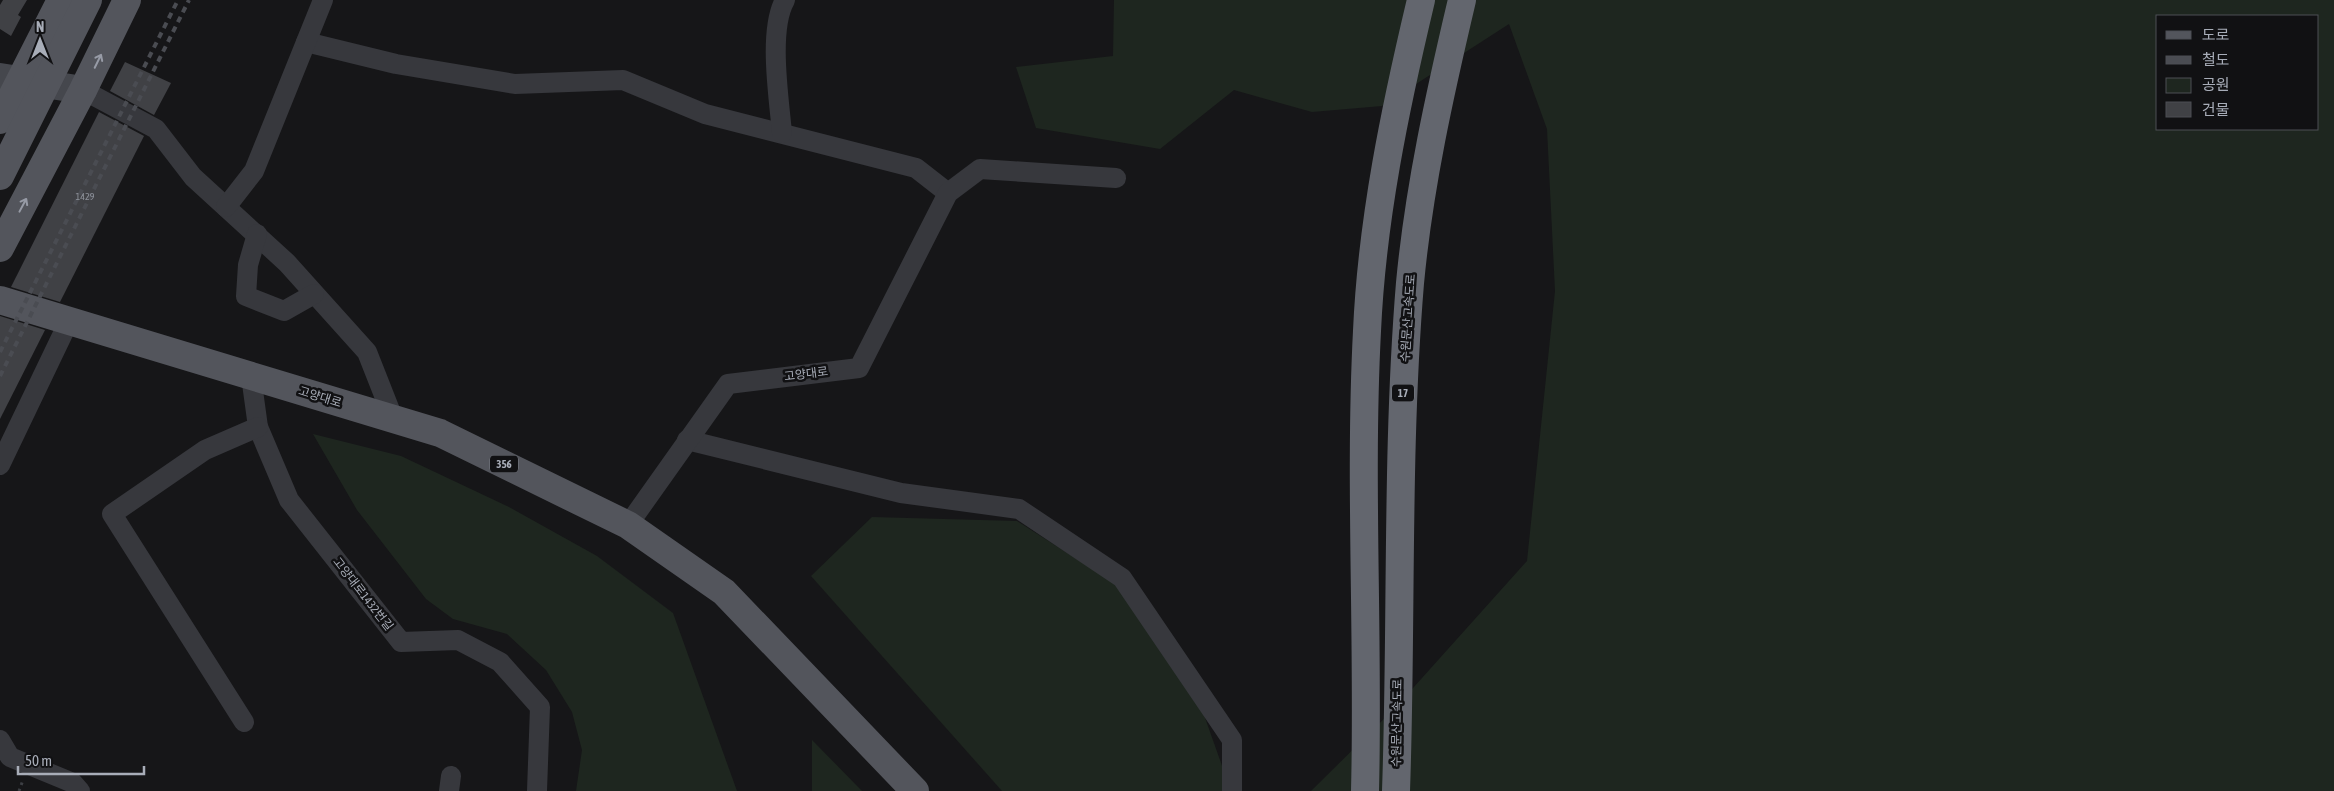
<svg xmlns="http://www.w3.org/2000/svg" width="2334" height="791" font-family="'Asap Condensed','Noto Sans KR',sans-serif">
  <rect width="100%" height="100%" fill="#161618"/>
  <!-- green -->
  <g fill="#1e261f" fill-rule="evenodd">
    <path d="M1114,0H2334V791H1311L1396,707L1527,561L1555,291L1547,129L1509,24L1382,106L1312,112L1234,90L1160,149L1036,128L1016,67L1113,56ZM2158,16H2318V129H2158Z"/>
    <polygon points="313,434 401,456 509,507 597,556 673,613 737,791 576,791 582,750 572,712 546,670 507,634 453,619 426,599 357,510"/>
    <polygon points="872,517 1017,521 1116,584 1193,684 1231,791 1002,791 811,576"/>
    <polygon points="812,740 862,791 812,791"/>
  </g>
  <!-- building -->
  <g fill="#404145">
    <polygon points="3,0 27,0 18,15 21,17 11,36 0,29 0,5"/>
    <polygon points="125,62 171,83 154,115 110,91"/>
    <polygon points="99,112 144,136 60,302 11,287"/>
    <polygon points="0,316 45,330 0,419"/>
  </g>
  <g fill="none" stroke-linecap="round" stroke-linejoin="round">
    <!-- path -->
    <polyline stroke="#3d3f44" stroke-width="3" stroke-dasharray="2.5 4" stroke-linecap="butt" points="19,791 23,780"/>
    <!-- street -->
    <g stroke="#37383d" stroke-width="20">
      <polyline points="306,42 396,64 515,84 623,80 705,114 916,168 948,193"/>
      <polyline points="83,90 156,129 193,177 287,263 367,352 393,418"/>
      <path d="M782,133C779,98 768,30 785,0"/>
      <polyline points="226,207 254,171 323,0"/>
      <polyline points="257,234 248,265 246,296 284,311 314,294"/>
      <polyline points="251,376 258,427 289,500 401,642 458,640 500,662 540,707 537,791"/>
      <polyline points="687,440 901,493 1019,509 1122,578 1232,740 1232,791"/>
      <polyline points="0,465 69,321"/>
      <polyline points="628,525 728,384 859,368 948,193 980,169 1116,178"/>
      <polyline points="244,722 112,514 205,450 258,427"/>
      <polyline points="0,740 10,757 73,783 80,791"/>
      <polyline points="449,791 451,776"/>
    </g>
    <!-- secondary -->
    <polyline stroke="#45474d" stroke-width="28" points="0,77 83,90"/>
    <!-- primary -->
    <g stroke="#53555c" stroke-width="28">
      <polyline points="0,120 61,0"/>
      <polyline points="0,248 83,90 127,0"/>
      <polyline points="0,300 440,433 628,525 724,592 915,791"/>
    </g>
    <!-- highway -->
    <g stroke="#63666e" stroke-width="28">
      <path d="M1365,791C1369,638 1359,484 1367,331C1372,219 1395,109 1421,0"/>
      <path d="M1396,791C1402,622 1396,452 1410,283C1419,187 1440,93 1462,0"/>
    </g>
    <!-- rail -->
    <g stroke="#4a4c52" stroke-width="4" stroke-dasharray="6 5" stroke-linecap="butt">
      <polyline points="0,352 178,0"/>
      <polyline points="0,376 189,0"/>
    </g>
    <!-- primary-bridge -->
    <polyline stroke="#53555c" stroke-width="28" points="0,176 88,0"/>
  </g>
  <!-- one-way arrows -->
  <defs><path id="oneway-shaft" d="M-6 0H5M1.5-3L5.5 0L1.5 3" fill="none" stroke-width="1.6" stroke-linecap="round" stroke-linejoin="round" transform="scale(1.25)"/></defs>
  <g stroke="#979ba6">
    <use href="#oneway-shaft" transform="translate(98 61) rotate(-64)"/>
    <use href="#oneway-shaft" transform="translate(23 205) rotate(-62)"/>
  </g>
  <g text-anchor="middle" stroke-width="5" stroke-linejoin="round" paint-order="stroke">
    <!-- number labels -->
    <g font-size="10" fill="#8e929b">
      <text x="85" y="200">1429</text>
    </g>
    <!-- shield labels -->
    <g fill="#111113" stroke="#7b7e86" stroke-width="1">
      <rect x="1392" y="384.5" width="22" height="17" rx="4"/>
      <rect x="490" y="455.5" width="28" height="17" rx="4"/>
    </g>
    <g font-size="11" font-weight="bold" fill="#a8adb8">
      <text x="1403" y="397">17</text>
      <text x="504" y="468">356</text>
    </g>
    <!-- street labels -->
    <g font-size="12" fill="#a8adb8" stroke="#111113">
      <text transform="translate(1408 318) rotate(-86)" y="4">수원문산고속도로</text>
      <text transform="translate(806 374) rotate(-7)" y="4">고양대로</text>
      <text transform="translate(320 397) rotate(17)" y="4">고양대로</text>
      <text transform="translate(363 594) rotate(52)" y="4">고양대로1432번길</text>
      <text transform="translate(1397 723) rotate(-89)" y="4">수원문산고속도로</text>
    </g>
  </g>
  <!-- legend -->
  <rect x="2156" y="15" width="162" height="115" fill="#111113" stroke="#4d4f55"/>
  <rect x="2166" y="31" width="25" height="8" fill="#53555c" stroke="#4d4f55"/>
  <text x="2202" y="40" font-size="15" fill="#a8adb8">도로</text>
  <rect x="2166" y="56" width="25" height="8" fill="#4a4c52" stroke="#4d4f55"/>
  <text x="2202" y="65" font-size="15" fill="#a8adb8">철도</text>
  <rect x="2166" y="78" width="25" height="15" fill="#1e261f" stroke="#4d4f55"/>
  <text x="2202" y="90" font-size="15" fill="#a8adb8">공원</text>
  <rect x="2166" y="102" width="25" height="15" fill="#404145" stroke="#4d4f55"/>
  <text x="2202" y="115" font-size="15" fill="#a8adb8">건물</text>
  <!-- north arrow -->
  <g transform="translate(40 40)" stroke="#111113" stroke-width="4" paint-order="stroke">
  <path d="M0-4L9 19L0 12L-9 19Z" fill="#a8adb8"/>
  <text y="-8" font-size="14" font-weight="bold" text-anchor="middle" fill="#a8adb8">N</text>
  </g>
  <!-- scale -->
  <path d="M18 766v8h126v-8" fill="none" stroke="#a8adb8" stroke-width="2.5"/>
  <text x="25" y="766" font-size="15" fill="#a8adb8" stroke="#111113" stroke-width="4" paint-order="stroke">50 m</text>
</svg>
